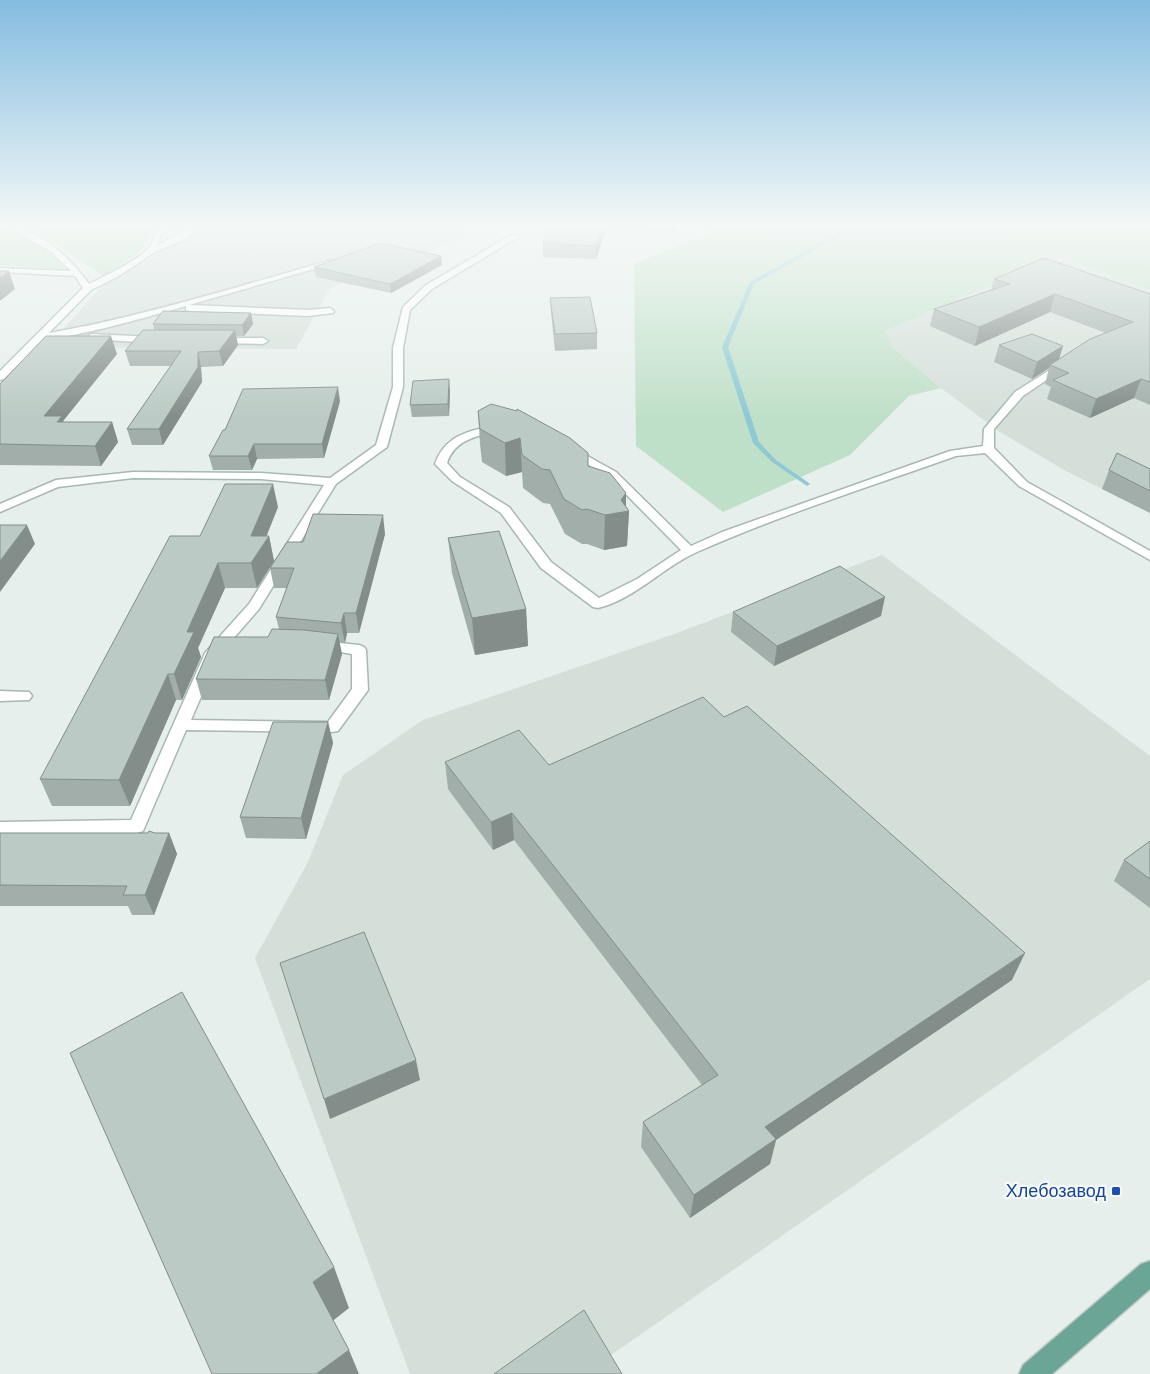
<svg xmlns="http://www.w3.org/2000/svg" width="1150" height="1374" font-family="Arial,sans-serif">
  <rect width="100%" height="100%" fill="#e6efeb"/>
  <!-- built -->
  <g fill="#d4dfda">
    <polygon points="208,225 447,225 473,234 330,288 296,349 47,347 103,285"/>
    <polygon points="1053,254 1150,290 1150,513 1064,470 1000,432 941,388 891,346 884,331 997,282"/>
    <polygon points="882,555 1150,756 1150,979 584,1374 410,1374 255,958 308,862 343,775 423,720 677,633"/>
  </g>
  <!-- green -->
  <g fill="#bfe0c8">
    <polygon points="24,225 160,225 153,229 140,252 103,276 37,231"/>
    <polygon points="707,225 1150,225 1150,290 1053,254 997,282 885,331 891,346 941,388 909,396 850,455 723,512 636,446 634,264 706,235"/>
    <path d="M0,227C24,237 49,248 65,269L0,265Z"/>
  </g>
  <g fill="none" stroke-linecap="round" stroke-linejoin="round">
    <!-- stream -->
    <polygon fill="#8ec9d4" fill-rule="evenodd" points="841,225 845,225 843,234 754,284 728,347 759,442 776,460 809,483 810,484 807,486 772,462 753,443 722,347 750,282 839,232"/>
    <!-- service casing -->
    <g stroke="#a8b8b2" stroke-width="3">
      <g id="service">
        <polygon points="513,234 520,236 432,289 410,310 403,348 403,387 387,447 336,484 259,609 219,655 191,720 328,722 352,689 352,654 316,648 314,645 316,642 321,641 359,645 364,647 366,650 368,690 338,731 332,732 186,730 143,831 137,833 0,836 0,822 131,820 205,653 249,604 324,485 261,479 133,478 58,487 0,512 0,504 56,480 133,472 261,473 330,478 376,445 393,387 393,348 403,307 426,285"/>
        <path d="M331,260L338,262L189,305L308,310L330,308L334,311L333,313L308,316L189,311L186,310V306C165,312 47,347 35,337C39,334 82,327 91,325C172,307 251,283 331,260Z"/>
        <polygon points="92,334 154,337 159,340 154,343 89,339 89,335"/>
        <polygon points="217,338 263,338 268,341 263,344 214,343 214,339"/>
        <path d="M1064,361L1067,362V366L1023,396L994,429V448L1027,482L1150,551V560L1019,486L985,453L956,456C869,487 780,515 697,552C663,567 635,599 598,608L593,607L541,568L501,513L452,481L435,464C443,441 460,433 483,428C489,426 495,424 502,426L503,428L502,430C479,436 455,438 447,463L460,477L509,507L551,562L599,598L637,579L681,550L608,476L567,453L565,451L567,449H575L616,472L691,546L722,532L950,451L983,446L984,429L1015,392Z"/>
        <polygon points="0,691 29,692 32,696 29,700 0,701"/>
      </g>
    </g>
    <!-- minor casing -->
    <g stroke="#a8b8b2" stroke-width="3">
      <path id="minor" d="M2,225C37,225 71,259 89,284C103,277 138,260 148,249C159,237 148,225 174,225L161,233L158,245C171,239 191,225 204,225L183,240L155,252L119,276L91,290L4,379L0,380V371L83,288L75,276L0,272V268L71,271L50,251Z"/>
    </g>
    <!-- primary casing -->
    <g stroke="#c2cac8" stroke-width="3">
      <polygon id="primary" points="1150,1261 1150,1289 1052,1374 1019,1374 1023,1365 1141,1264"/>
    </g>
    <!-- service -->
    <use href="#service" fill="#fff" fill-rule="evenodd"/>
    <!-- minor -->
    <use href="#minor" fill="#fff" fill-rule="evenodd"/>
    <!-- primary -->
    <use href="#primary" fill="#6aa596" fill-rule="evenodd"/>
  </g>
  <!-- wall -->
  <g fill="#a1aea9">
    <polygon points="550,225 678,225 677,232 606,229 596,259 543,257 543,243"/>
    <polygon points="441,256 442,265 391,293 316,277 314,267"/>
    <polygon points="994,279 1150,294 1150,405 1134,398 1090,418 1047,399 1051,387 1045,384 1049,368 1032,379 994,362 999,345 1058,360 1106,333 1050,312 975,346 930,326 934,309 991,290"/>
    <polygon points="550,298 597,333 597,349 555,351 551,313"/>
    <polygon points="153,324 253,324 244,336 236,336 238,345 223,366 201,367 202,382 163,445 132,445 127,429 170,366 130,366 125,351 154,330"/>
    <polygon points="117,354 63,421 64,422 112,422 118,442 101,466 0,465 0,384"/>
    <polygon points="450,391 449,416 412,417 410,405"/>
    <polygon points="340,401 324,458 257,459 252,470 213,470 209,456 225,430"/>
    <polygon points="478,411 588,466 626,493 626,507 629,511 627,546 604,550 587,544 582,544 565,534 550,504 543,503 523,488 522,472 506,476 482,462 480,444"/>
    <polygon points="1150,469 1150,513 1102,489 1109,470"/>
    <polygon points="278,507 266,536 269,536 274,561 257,588 225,588 198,648 201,657 182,700 176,700 130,806 52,806 40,779 200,536"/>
    <polygon points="385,534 359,633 347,633 345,643 339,642 342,654 329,700 202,700 196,679 268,637 279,629 276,617 287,588 274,588 270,568 303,542"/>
    <polygon points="448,538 526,609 528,646 475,655 452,573"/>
    <polygon points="733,612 881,616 774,666 731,632"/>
    <polygon points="328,722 333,743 306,839 246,838 240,817"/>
    <polygon points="445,762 549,765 1012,980 776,1140 770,1164 690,1218 641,1147 643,1122 702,1085 514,840 493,850 448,789"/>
    <polygon points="0,833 169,833 177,854 154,915 132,915 128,906 0,906"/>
    <polygon points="1150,841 1150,908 1114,881 1124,860"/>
  </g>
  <!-- shaded-wall -->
  <g fill="#838d89">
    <polygon points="603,225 606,225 606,229 596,259 596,246"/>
    <polygon points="441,256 442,265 391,293 390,284"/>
    <polygon points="9,271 15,289 0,301 0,278"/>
    <polygon points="1055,294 1050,312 975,346 979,327"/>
    <polygon points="251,313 253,324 244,336 242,325"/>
    <polygon points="235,330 238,345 223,366 219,351"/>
    <polygon points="111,336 117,354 63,421 69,436 44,416"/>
    <polygon points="1063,346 1058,363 1050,365 1049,368 1032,379 1037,362"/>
    <polygon points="198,352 201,367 202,382 163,445 159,429"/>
    <polygon points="449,379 450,391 449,416 448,404"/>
    <polygon points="1141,379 1134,398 1090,418 1096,399"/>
    <polygon points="338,387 340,401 324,458 322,444"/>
    <polygon points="112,422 118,442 101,466 95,446"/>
    <polygon points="520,438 522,472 506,476 505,443"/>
    <polygon points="254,444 257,459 252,470 248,456"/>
    <polygon points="273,484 278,507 263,545 269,536 274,561 257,588 251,563 251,536"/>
    <polygon points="626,493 626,512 629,511 627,546 604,550 605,515 621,500"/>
    <polygon points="383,515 385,534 359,633 356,613"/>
    <polygon points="27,525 35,544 0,592 0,561"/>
    <polygon points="218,563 225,588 198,648 201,657 182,700 174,674 187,632"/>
    <polygon points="885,597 881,616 774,666 777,646"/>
    <polygon points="526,609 528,646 475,655 472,618"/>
    <polygon points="344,613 347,633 345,643 341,623"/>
    <polygon points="338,634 342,654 329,700 325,680"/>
    <polygon points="168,674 176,700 130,806 119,780"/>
    <polygon points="328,722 333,743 306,839 301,818"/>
    <polygon points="512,813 514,840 493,850 491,822"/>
    <polygon points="169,833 177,854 154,915 145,895"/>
    <polygon points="1025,953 1012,980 776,1140 770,1164 690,1218 694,1195 765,1127"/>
    <polygon points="416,1060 420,1080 330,1119 324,1099"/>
    <polygon points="334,1267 349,1308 330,1323 313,1282"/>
    <polygon points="349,1350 359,1374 316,1374"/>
  </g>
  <!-- building -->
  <g fill="#bbcac4" stroke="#838d89">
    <polygon points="550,225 603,225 596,246 543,243"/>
    <polygon points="380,243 441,256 390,284 314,267"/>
    <polygon points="1044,258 1150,294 1150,382 1141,379 1096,399 1053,380 1069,373 1050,365 1090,339 1133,322 1055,294 979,327 934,309 1010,284 994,279"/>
    <polygon points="0,271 9,271 0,278"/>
    <polygon points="590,297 597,333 555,334 550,298"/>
    <polygon points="163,311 251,313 242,325 153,324"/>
    <polygon points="143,330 235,330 219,351 198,352 198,367 159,429 127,429 181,351 125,351"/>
    <polygon points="1032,334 1063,346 1037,362 999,345"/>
    <polygon points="46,336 111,336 44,416 62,416 57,422 112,422 95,446 0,444 0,384"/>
    <polygon points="449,379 448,404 410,405 413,381"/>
    <polygon points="338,387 322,444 254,444 248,456 209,456 223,430 225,430 243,389"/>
    <polygon points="491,404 517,411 517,409 570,438 588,453 588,466 610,473 626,493 621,500 629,511 605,515 587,509 582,510 564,499 550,470 542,469 522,455 520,438 505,443 480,429 478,411"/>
    <polygon points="1117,453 1150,469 1150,491 1109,470"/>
    <polygon points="225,484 273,484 251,536 269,536 251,563 218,563 187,632 194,632 174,674 168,674 119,780 40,779 170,536 200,536"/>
    <polygon points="313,514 383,515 356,613 344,613 341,623 276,617 294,568 270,568 287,542 303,542"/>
    <polygon points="0,525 27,525 0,561"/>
    <polygon points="499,531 526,609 472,618 448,538"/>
    <polygon points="840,566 885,597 777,646 733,612"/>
    <polygon points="272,629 304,630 338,634 325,680 196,679 214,637 268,637"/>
    <polygon points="703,697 724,717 747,706 1025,953 765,1127 776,1139 694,1195 643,1122 718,1075 512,813 491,822 445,762 519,730 549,765"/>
    <polygon points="273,722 328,722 301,818 240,817"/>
    <polygon points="149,831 155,833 169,833 145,895 123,895 127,886 0,885 0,833 148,833"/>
    <polygon points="1150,841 1150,879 1124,860"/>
    <polygon points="364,932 416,1060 324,1099 280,963"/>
    <polygon points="182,992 334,1267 313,1282 349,1350 316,1374 212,1374 70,1053"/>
    <polygon points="584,1310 622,1374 494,1374"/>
  </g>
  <!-- sky -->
  <linearGradient id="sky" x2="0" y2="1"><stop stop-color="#84bce0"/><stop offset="0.54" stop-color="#f4f8f6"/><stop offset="1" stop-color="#f4f8f6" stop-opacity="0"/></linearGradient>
  <rect width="1150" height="418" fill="url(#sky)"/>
  <!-- markers -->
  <rect fill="#1a4fb4" stroke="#f7fbf9" stroke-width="2" x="1111" y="1186" width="10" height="10" rx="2.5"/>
  <g text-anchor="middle" stroke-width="4.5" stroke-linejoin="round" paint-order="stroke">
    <!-- near-transit labels -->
    <g font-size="18" fill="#164399" stroke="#f7fbf9" text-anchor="end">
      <text x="1106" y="1197">Хлебозавод</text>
    </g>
  </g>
</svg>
